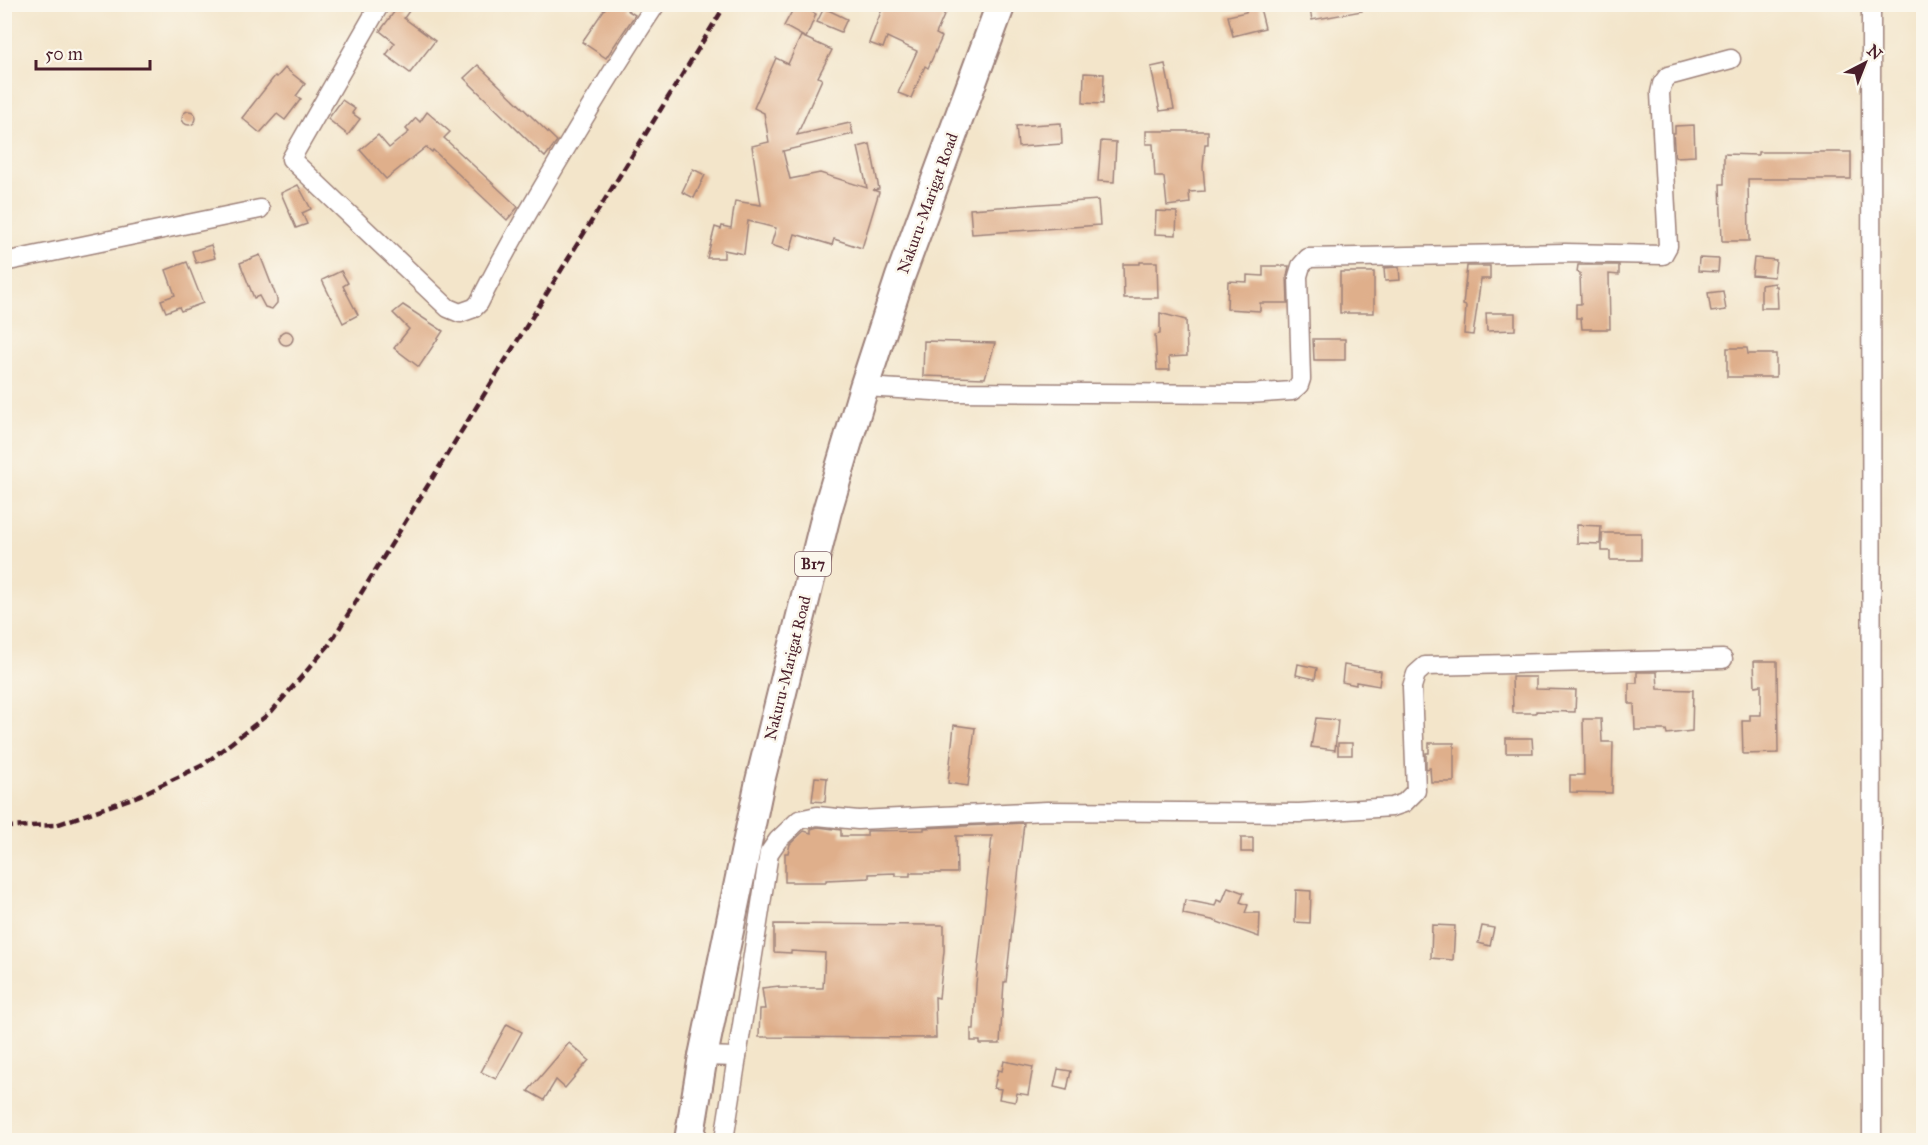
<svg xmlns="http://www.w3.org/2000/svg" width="1928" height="1145" font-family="'IM FELL Great Primer',serif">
  <rect width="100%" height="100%" fill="#fbf7ec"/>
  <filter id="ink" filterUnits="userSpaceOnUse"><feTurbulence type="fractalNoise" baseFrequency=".0167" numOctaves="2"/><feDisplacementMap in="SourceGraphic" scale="12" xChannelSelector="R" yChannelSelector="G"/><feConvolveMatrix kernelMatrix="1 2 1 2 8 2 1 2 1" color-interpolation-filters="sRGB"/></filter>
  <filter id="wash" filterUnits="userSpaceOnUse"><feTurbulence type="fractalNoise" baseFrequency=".008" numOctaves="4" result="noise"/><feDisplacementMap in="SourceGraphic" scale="24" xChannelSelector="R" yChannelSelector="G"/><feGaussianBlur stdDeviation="1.35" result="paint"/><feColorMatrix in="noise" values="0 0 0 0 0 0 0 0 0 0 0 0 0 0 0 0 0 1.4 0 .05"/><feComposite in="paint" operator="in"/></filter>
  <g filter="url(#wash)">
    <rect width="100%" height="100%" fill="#f3e5ca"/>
    <g id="blocks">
      <!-- building -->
      <g fill="#dfaf8b">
        <polygon points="400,4 414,4 404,18 435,41 410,73 386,55 395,43 380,31"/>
        <polygon points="608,4 631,4 627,10 635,15 606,58 582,42"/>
        <polygon points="796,4 816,14 806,38 784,26"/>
        <polygon points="884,4 949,4 936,34 942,37 928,68 925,66 911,98 898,93 917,51 887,37 883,48 869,43"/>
        <polygon points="1259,4 1265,28 1233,36 1228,16 1246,12 1247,6"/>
        <polygon points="1309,4 1361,4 1362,11 1312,20"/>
        <polygon points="824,8 847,19 841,32 817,22"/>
        <polygon points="801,36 832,50 818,77 822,79 797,135 850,123 853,134 783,151 790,179 820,173 867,188 858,147 870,144 879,189 873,190 879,192 862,248 834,239 832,245 795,234 790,251 771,245 776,228 748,221 744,254 724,250 724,258 707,258 715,227 721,229 722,226 731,228 735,201 761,205 752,146 769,142 764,113 754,108 776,58 788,64"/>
        <polygon points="1165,64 1174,109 1160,111 1151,67"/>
        <polygon points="478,65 557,141 545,157 464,78"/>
        <polygon points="285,68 305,84 296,96 301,99 285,120 277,114 260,133 242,118 275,76 277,77"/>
        <polygon points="1084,73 1104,74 1103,104 1083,103"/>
        <polygon points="342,100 355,109 352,113 360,119 348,135 328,119"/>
        <circle cx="189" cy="118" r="7"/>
        <polygon points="427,112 450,132 444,138 518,207 507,220 433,150 432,152 426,147 386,179 360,150 378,135 389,148 409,132 406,129 416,118 420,122"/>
        <polygon points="1061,123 1062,144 1018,147 1016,126"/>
        <polygon points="1694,125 1695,156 1675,157 1673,133 1675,133 1675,126"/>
        <polygon points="1146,131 1208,131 1208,144 1205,144 1203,167 1205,191 1189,192 1190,203 1167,206 1164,177 1155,177 1153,144 1146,144"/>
        <polygon points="1101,141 1116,142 1114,182 1098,181"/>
        <polygon points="1758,152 1851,152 1851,179 1748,179 1749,241 1722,241 1720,184 1724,184 1724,154 1758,155"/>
        <polygon points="693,169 705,175 694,198 682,192"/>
        <polygon points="298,185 311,209 302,213 307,224 296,228 281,193"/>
        <polygon points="1098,200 1100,225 972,234 970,209"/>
        <polygon points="1156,211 1177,212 1176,235 1155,234"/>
        <polygon points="211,245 215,258 196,263 192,251"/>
        <polygon points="260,255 277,299 277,303 272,309 265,307 259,296 254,298 240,263"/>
        <polygon points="1699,258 1719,259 1718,272 1698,271"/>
        <polygon points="1754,258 1776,260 1774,277 1752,275"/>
        <polygon points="187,262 203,303 181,311 179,307 166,312 161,300 175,295 166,270"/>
        <polygon points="1140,262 1157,262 1158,298 1124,298 1123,264 1140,264"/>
        <polygon points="1578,265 1619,265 1619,275 1609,274 1610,329 1582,329 1581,318 1576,318 1576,304 1581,304 1580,273 1577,272"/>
        <polygon points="1263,266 1289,266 1287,276 1288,303 1260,303 1260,311 1227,309 1228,281 1247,282 1247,275 1263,276"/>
        <polygon points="1467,266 1490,266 1490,279 1481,279 1473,335 1464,334 1466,306 1463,305"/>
        <polygon points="1399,267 1400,280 1385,281 1384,268"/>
        <polygon points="341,271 348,283 343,286 358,315 343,323 322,280"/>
        <rect x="1340" y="272" width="34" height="41"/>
        <polygon points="1775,283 1775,286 1777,286 1778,308 1761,308 1761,285"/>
        <polygon points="1723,291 1726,310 1711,312 1708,293"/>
        <polygon points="403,305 443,331 419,367 394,348 409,329 393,313"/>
        <polygon points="1160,313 1186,320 1187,356 1169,357 1170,370 1157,370 1155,335 1160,334"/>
        <polygon points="1486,313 1515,313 1515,330 1487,331"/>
        <circle cx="286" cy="338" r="7"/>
        <polygon points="1313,339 1345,339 1345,360 1314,360"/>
        <polygon points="924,341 995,343 985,378 923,376"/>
        <polygon points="1727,348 1747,348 1748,354 1776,354 1776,377 1727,377"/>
        <polygon points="1577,525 1601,526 1600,544 1577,543"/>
        <polygon points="1602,533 1641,533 1641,560 1610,560 1610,551 1602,551"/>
        <polygon points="1754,661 1777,661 1778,753 1743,754 1742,721 1750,721 1750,715 1761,715 1761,685 1755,686"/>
        <polygon points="1298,664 1317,668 1315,679 1296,675"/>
        <polygon points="1344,665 1381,671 1379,686 1356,682 1356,685 1342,682"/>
        <polygon points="1637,672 1657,672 1658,689 1693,690 1692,731 1667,734 1666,730 1635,730 1634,704 1629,704 1629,683 1637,683"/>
        <polygon points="1512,677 1536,677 1536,689 1576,690 1575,712 1536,711 1536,713 1513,713"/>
        <polygon points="1316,718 1338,720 1335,750 1311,747"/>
        <polygon points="1583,719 1601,719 1602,742 1613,742 1612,793 1570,792 1570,775 1584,775"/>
        <polygon points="954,725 975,728 968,786 948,783"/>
        <polygon points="1506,738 1532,738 1533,753 1506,753"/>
        <rect x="1338" y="743" width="14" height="12"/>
        <polygon points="1429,743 1454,743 1454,782 1431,782 1430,768 1426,769 1426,753 1429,753"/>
        <polygon points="815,777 827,778 825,802 812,801"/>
        <polygon points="1024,823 1006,982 1004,982 1000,1044 980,1044 980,1041 971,1041 971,1029 974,1029 976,984 992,836 956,836 957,873 910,873 910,876 895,876 895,873 869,874 869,878 826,880 826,882 785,882 785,853 788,853 790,844 804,831 811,833 811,829 818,827 841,830 841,836 867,836 867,831 924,830 924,828"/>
        <rect x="1241" y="838" width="12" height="14"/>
        <polygon points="1228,887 1244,893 1240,902 1248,905 1245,913 1260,913 1259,937 1212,920 1183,914 1185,900 1215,906 1217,900 1222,902"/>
        <polygon points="1296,890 1311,891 1310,923 1295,922"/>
        <polygon points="774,924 944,925 944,951 939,998 935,997 936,1038 759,1037 760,1009 765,1009 762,988 779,986 779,988 823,988 825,953 791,951 791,953 774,952"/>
        <polygon points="1432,925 1455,926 1453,960 1431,958"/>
        <polygon points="1482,926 1494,928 1490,946 1478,943"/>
        <polygon points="507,1024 522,1032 496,1079 481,1072"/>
        <polygon points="569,1043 589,1060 565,1088 556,1080 544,1100 528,1091"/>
        <polygon points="1004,1061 1033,1067 1028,1095 1017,1093 1015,1102 999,1099 1001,1089 994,1088 998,1070 1002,1071"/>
        <polygon points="1058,1069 1071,1071 1067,1090 1054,1087"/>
      </g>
    </g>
  </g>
  <g filter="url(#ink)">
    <use href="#blocks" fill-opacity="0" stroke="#9e827a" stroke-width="1.5"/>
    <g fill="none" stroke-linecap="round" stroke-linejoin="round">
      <!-- street casing -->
      <g stroke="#9e827a" stroke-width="21">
        <g id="street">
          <path d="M380,4L291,159L448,308L460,313L474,308L479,303C501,259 525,217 550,175C584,117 619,60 656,4"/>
          <polyline points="1871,4 1872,1140"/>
          <polyline points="4,262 260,209"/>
          <polyline points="864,387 950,392 1248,394 1292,391 1299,385 1301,379 1298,276 1301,266 1308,258 1565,253 1663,255 1668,246 1660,93 1662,84 1668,76 1731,59"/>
          <polyline points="703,1056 737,1057 769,853 778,840 799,820 817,816 858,820 1047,811 1299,813 1392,807 1404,803 1416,791 1412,687 1416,674 1425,666 1723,659"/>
          <polyline points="724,1140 737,1057"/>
        </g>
      </g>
      <!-- primary casing -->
      <g stroke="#9e827a" stroke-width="32">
        <polyline id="primary" points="689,1140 703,1056 760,781 827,511 864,387 900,277 1001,4"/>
      </g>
      <!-- street -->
      <use href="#street" stroke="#fff" stroke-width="18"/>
      <!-- primary -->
      <use href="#primary" stroke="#fff" stroke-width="28"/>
      <!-- rail -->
      <polyline stroke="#4a1f2b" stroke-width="4.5" stroke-dasharray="9 4.5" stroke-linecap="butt" points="4,827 56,825 138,796 203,765 271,712 329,645 726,4"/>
    </g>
  </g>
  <g text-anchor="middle" stroke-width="5" stroke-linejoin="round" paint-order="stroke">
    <!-- shield labels -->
    <rect fill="#fbf7ec" stroke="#7f6065" stroke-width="1.5" x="795" y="552" width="36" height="24" rx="4.5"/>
    <g font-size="15" font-weight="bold" fill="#4a1f2b">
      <text x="813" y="569">B17</text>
    </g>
    <!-- street labels -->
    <g font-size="16" fill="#4a1f2b" stroke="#fbf7ec">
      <text transform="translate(927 203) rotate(-70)" y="6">Nakuru-Marigat Road</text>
      <text transform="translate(787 668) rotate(-76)" y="6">Nakuru-Marigat Road</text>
    </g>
  </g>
  <!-- margin -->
  <rect width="1928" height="1145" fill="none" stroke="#fbf7ec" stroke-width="24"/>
  <!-- north arrow -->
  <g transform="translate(1865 63) rotate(42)" stroke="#fbf7ec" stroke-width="4.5" paint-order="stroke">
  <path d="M0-4.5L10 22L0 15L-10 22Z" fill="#4a1f2b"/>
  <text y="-9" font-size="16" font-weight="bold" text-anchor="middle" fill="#4a1f2b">N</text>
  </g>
  <!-- scale -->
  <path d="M36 60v9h114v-9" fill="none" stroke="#4a1f2b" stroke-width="3"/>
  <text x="45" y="60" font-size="18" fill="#4a1f2b" stroke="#fbf7ec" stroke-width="4.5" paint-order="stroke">50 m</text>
</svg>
